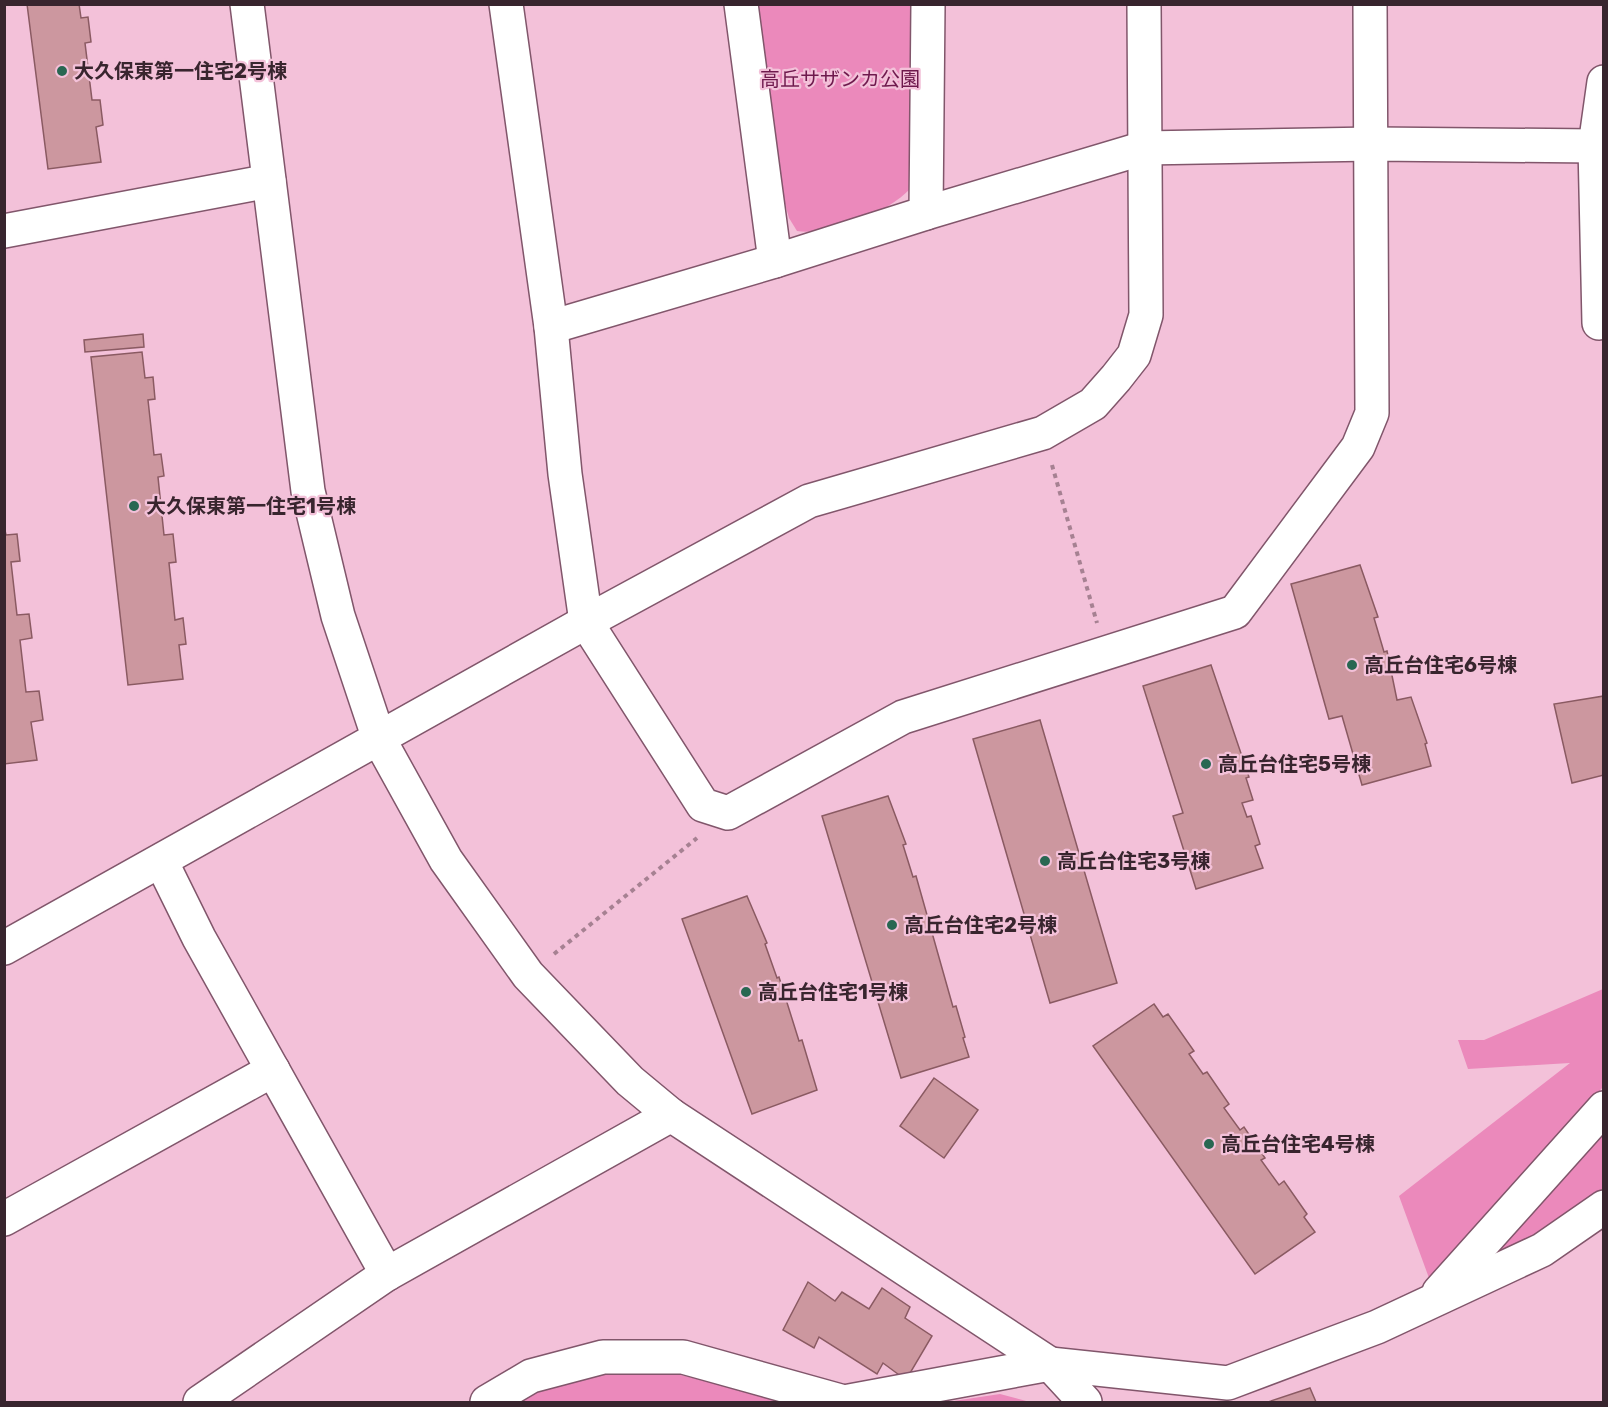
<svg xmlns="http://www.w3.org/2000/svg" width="1608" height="1407" font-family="Rubik,'Noto Sans JP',sans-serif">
  <rect width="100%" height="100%" fill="#f3c1d9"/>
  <!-- green -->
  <g fill="#eb89bb">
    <path d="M757,5H913L914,184C895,211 829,236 797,231L789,218L782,193Z"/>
    <polygon points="1603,989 1603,1087 1429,1278 1399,1196 1570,1063 1468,1069 1458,1040 1484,1040"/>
    <polygon points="1603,1129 1603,1203 1480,1264"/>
    <polygon points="636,1364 790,1402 507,1402 556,1379"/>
    <polygon points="1000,1394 1030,1402 947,1402"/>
  </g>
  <!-- building -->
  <g fill="#cc979f" stroke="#8a5a62" stroke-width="1.5">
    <polygon points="27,4 79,4 81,18 88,17 91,42 85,43 92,100 100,100 103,125 96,127 101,162 48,169"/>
    <polygon points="143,334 144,347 85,352 84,340"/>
    <polygon points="142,352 145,378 153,377 155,399 148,400 154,455 161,454 164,476 158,477 164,535 173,534 176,562 169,563 175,620 183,618 186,644 179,645 183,679 128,685 91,357"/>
    <polygon points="4,526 6,535 17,534 20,561 11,562 17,615 29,614 32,638 20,640 26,692 39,691 43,720 31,722 37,760 4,764"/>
    <polygon points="1360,565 1378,617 1374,618 1384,652 1387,651 1397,700 1411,697 1427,743 1425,744 1431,766 1362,785 1342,716 1329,719 1291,584"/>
    <polygon points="1211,665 1249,777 1246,778 1253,800 1242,803 1247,817 1251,816 1260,844 1255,846 1263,868 1196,889 1173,816 1183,813 1143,686"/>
    <polygon points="1604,696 1604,775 1572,783 1554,704"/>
    <polygon points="1040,720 1117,983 1050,1003 973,739"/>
    <polygon points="888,796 906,844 903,845 913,877 916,876 953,1007 956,1006 965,1037 963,1038 969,1057 901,1078 822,816"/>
    <polygon points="747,896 767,943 765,944 777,978 779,977 799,1041 802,1040 817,1090 752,1114 682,919"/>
    <polygon points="1154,1004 1163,1017 1168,1014 1194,1051 1189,1054 1203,1074 1207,1072 1229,1104 1224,1108 1240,1130 1244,1127 1265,1158 1261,1160 1279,1185 1284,1181 1307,1214 1304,1217 1315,1232 1255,1274 1093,1046"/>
    <polygon points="934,1078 978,1110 944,1158 900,1126"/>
    <polygon points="808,1282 835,1301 842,1292 869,1309 882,1288 910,1307 905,1318 932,1336 906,1380 883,1363 877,1374 819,1337 814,1348 783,1330"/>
    <polygon points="1310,1388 1316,1402 1268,1402"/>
  </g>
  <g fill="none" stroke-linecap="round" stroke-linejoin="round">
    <!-- street casing -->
    <g stroke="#81566b" stroke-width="36">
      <g id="street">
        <polyline points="506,4 551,327 565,474 586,622 703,805 728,813 903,717 1235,612 1358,447 1372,413 1370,4"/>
        <polyline points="741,4 775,261"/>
        <polyline points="926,213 1144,148 1373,144 1595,146"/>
        <polyline points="4,231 269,181"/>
        <polyline points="1599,323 1595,146 1604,82"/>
        <polyline points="551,327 775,261 926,213 928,4"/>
        <polyline points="161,861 199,938 387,1274"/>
        <polyline points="4,1219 273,1070"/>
        <polyline points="1439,1292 1604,1108"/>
        <polyline points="200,1402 387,1274 671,1115"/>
        <polyline points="487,1402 531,1376 603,1357 683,1357 844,1402 1050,1364 1228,1383 1377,1327 1542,1250 1604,1207"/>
      </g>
    </g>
    <!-- secondary casing -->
    <g stroke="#81566b" stroke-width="36">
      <g id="secondary">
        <polyline points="247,4 308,491 338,616 379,739 446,860 528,975 630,1081 671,1115 1050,1364 1085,1402"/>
        <polyline points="4,948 586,622 809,501 1043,433 1093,404 1116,378 1134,355 1146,315 1144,4"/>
      </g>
    </g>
    <!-- path -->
    <g stroke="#a68192" stroke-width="4" stroke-dasharray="4.5 4.5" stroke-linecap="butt">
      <polyline points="1052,465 1097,623"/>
      <polyline points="554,954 697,838"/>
    </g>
    <!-- street -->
    <use href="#street" stroke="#fff" stroke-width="33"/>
    <!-- secondary -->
    <use href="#secondary" stroke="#fff" stroke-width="33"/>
  </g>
  <!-- markers -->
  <g fill="#296752" stroke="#f3c1d9" stroke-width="2">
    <circle cx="62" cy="71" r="6"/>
    <circle cx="134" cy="506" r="6"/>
    <circle cx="1352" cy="665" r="6"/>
    <circle cx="1206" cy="764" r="6"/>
    <circle cx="1045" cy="861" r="6"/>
    <circle cx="892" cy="925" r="6"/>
    <circle cx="746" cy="992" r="6"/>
    <circle cx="1209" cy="1144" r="6"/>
  </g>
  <g text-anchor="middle" stroke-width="4.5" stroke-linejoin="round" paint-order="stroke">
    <!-- poi labels -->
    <g font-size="20" font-weight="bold" fill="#38252e" stroke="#f3c1d9" text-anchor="start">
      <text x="74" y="78">大久保東第一住宅2号棟</text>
      <text x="146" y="513">大久保東第一住宅1号棟</text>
      <text x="1364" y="672">高丘台住宅6号棟</text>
      <text x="1218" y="771">高丘台住宅5号棟</text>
      <text x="1057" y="868">高丘台住宅3号棟</text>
      <text x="904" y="932">高丘台住宅2号棟</text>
      <text x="758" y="999">高丘台住宅1号棟</text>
      <text x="1221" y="1151">高丘台住宅4号棟</text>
    </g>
    <!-- park labels -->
    <g font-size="20" fill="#6f194d" stroke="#f3c1d9">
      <text x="840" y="86">高丘サザンカ公園</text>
    </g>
  </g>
  <!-- border -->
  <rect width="1608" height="1407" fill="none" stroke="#38252e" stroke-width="12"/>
</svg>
